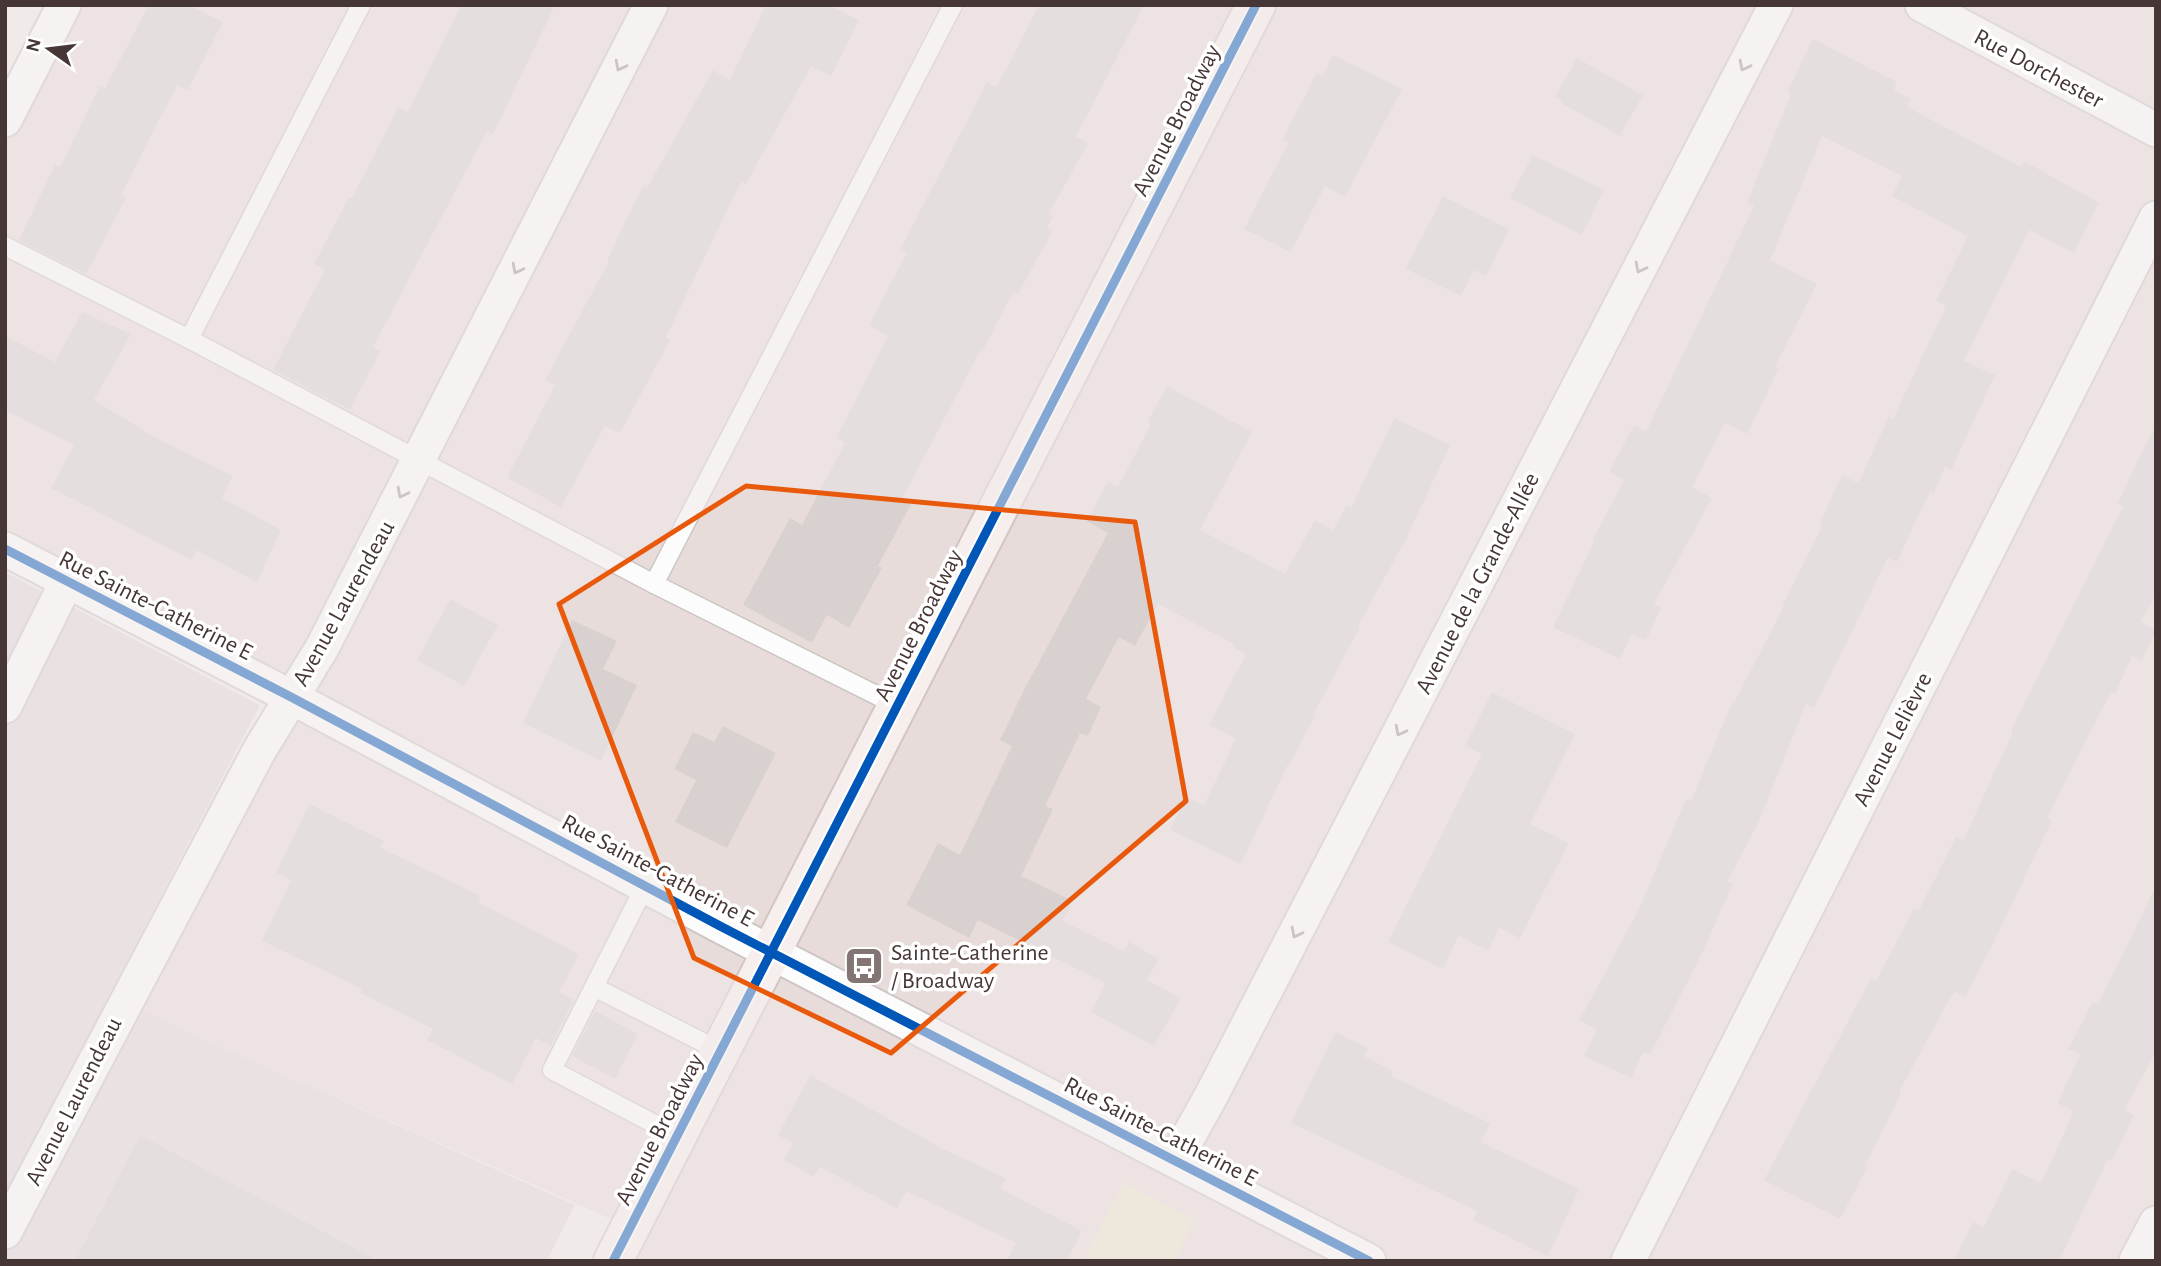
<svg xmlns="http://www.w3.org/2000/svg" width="2161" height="1266" font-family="'Alegreya Sans',sans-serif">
  <rect width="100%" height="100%" fill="#f0eae9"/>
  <!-- residential -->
  <polygon fill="#e8dcda" points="64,5 2156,5 2156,1261 613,1261 629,1227 124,1003 291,697 5,549 5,120"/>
  <!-- industrial -->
  <polygon fill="#e2d9d9" points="5,572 260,705 109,996 575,1205 547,1261 5,1261"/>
  <!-- green -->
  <polygon fill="#ece4c9" points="1124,1183 1195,1220 1174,1261 1082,1261"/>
  <!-- building -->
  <g fill="#d8d1d0">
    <polygon points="149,5 189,5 223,22 188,90 177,85 121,195 126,198 86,274 19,240 55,165 60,167 100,86 105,88"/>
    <polygon points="461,5 555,5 493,134 487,131 373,347 380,351 350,410 273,370 325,269 314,264 349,197 352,198 398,107 408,112"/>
    <polygon points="766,5 828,5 859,20 831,76 811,66 746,184 741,182 666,337 670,340 620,433 605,426 561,507 507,478 555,385 545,380 609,261 607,260 643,186 647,188 713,70 730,80"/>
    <polygon points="1039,5 1144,5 1076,137 1088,143 1049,214 1053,217 1047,227 1053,230 1018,294 1013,292 982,352 980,351 902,499 911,504 878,566 882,568 849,628 827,615 812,643 743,605 790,518 802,525 845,443 836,438 888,336 869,326 907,252 900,250 987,82 997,87"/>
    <polygon points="1813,39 1897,82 1894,90 1911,99 1907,107 2021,167 2024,161 2099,203 2074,253 2029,230 1964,361 1995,375 1951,470 1945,467 1934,493 1930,491 1897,562 1888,558 1814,708 1806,704 1759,821 1728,881 1733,883 1703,951 1650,1055 1643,1052 1631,1078 1584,1056 1597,1029 1579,1021 1638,911 1686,799 1691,801 1733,700 1735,701 1784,606 1782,606 1822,526 1819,525 1842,475 1858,483 1889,417 1893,419 1946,306 1936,301 1968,236 1892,196 1902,176 1822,136 1770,260 1817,284 1775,367 1779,368 1747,434 1725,423 1692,487 1712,498 1654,604 1661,608 1646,640 1632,634 1620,659 1553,627 1594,542 1592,541 1624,480 1609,472 1634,425 1646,432 1754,206 1747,203 1791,94 1787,92"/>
    <polygon points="1333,55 1402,89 1345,197 1325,186 1291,252 1244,229 1288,143 1282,140 1317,73 1323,76"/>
    <polygon points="1577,58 1643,95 1620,136 1561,103 1562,101 1555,97"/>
    <polygon points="1533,155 1604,190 1582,235 1510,198"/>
    <polygon points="1443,196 1509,229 1486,277 1474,270 1461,296 1406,269"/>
    <polygon points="82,312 131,334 94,400 158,439 233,476 222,498 281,530 257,582 196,550 192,560 51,488 74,445 5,410 5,336 55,362"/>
    <polygon points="1167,386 1252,432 1200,530 1285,574 1315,520 1333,530 1347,505 1351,508 1394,418 1450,445 1407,537 1358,626 1360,627 1314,713 1316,714 1289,766 1287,766 1241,864 1170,830 1186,797 1204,805 1236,739 1209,725 1246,654 1233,647 1234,644 1158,604 1135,646 1119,637 1086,699 1101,707 1088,736 1080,733 1045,806 1053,809 1021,876 1073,901 1062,921 1124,951 1129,942 1159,959 1147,980 1181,998 1154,1046 1091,1012 1106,983 978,920 969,938 906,905 938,843 960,855 1012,746 1000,740 1023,692 1108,533 1087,521 1108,481 1118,487 1151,424 1147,422"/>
    <polygon points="2156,424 2156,594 2141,622 2156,631 2141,661 2132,656 2115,694 2111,692 2047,818 2052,820 1991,948 1965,997 1954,991 1899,1092 1901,1094 1865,1165 1868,1166 1840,1219 1764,1180 1871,978 1876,981 1914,908 1919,910 1956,837 1963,841 2013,732 2011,731 2123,507 2117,504"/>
    <polygon points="450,599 498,625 464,686 417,660"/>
    <polygon points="572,620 617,641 603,669 637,685 601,761 523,723"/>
    <polygon points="1492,692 1575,734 1530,824 1569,843 1520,938 1499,928 1488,951 1458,936 1443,969 1388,942 1482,754 1465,746"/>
    <polygon points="723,726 776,753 727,848 675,822 696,780 674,769 693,732 714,742"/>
    <polygon points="309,804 384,841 381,848 481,896 478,902 579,954 559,992 574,1000 551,1046 536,1038 512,1084 427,1040 433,1029 360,993 362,989 262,941 291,880 276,873"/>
    <polygon points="2156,886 2156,1052 2124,1110 2134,1115 2112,1161 2108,1159 2059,1261 1954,1261 1973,1222 1984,1227 2012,1169 2041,1183 2074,1111 2058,1103 2080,1054 2068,1049 2093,1002 2098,1004"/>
    <polygon points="595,1011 638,1034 615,1079 572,1056"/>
    <polygon points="1335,1032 1368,1048 1364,1056 1393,1071 1391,1076 1490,1123 1481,1142 1579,1189 1548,1256 1473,1220 1477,1211 1291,1123"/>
    <polygon points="810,1075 943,1149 1006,1178 1001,1189 1082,1231 1067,1261 1006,1261 1016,1243 906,1191 897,1208 820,1167 814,1177 784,1160 793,1143 778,1135"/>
    <polygon points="140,1135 379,1261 75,1261"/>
  </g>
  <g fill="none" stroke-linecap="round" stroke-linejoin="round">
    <!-- lane casing -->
    <g stroke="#ccc6c5" stroke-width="21">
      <g id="lane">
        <polyline points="5,246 189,339 654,584 898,706"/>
        <polyline points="189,339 361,5"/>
        <polyline points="654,584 953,5"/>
        <polyline points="645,886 552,1070 677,1136"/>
        <polyline points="594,987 720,1051"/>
      </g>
    </g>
    <!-- street casing -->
    <g stroke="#ccc6c5" stroke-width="37">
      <g id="street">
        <polyline points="1922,5 2156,130"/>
        <polyline points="5,120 64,5"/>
        <polyline points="5,549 291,697 720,926 1369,1261"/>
        <polyline points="5,706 67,581"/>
        <polyline points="1176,1159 1211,1096 1776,5"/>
        <polyline points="5,1232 259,751 322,648 651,5"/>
        <polyline points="1628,1261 2156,218"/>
        <polyline points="2136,1261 2156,1223"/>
      </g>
    </g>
    <!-- secondary casing -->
    <g stroke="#d2c5c3" stroke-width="42">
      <polyline id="secondary" points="613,1261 1256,5"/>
    </g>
    <!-- lane -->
    <use href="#lane" stroke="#fdfcfc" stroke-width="18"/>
    <!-- street -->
    <use href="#street" stroke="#fdfcfc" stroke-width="33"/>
    <!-- secondary -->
    <use href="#secondary" stroke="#f6efee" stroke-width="38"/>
    <!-- cycleway casing -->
    <g stroke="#fff" stroke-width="13">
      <g id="cycleway">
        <polyline points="5,549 291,697 720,926 1369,1261"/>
        <polyline points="613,1261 1256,5"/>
      </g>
    </g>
    <!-- cycleway -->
    <use href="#cycleway" stroke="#0057b8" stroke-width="9"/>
  </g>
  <!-- one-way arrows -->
  <defs><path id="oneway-chevron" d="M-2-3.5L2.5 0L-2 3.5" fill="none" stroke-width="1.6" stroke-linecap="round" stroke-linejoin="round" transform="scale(1.75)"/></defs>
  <g stroke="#a29998">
    <use href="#oneway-chevron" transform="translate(620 66) rotate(117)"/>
    <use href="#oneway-chevron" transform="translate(1744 66) rotate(117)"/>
    <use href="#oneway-chevron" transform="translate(1640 268) rotate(117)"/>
    <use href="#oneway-chevron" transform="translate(517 269) rotate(117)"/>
    <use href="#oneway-chevron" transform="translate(402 493) rotate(117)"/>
    <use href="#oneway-chevron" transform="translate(1400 731) rotate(117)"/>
    <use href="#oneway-chevron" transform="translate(1296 933) rotate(117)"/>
  </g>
  <!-- marked area -->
  <path d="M0 0H2161V1266H0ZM746,486L1135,522L1186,801L891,1053L694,958L559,604Z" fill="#f0eae9" fill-opacity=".55" fill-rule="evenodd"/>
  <path fill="none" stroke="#e8590c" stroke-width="5" stroke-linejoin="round" d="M746,486L1135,522L1186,801L891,1053L694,958L559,604Z"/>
  <!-- icons -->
  <defs>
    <g id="bus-square" transform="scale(2.0125)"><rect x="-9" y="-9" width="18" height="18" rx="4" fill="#827574" stroke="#fff"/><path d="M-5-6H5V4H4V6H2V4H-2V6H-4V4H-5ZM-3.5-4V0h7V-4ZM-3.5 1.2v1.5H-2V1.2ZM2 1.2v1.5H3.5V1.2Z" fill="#fff"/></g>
  </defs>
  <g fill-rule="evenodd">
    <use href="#bus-square" x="864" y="966"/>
  </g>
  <g text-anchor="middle" stroke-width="7" stroke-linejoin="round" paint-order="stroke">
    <!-- street labels -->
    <g font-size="24" fill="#463635" stroke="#fff">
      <text transform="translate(2039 68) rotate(28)" y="8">Rue Dorchester</text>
      <text transform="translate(1176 120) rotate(-63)" y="8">Avenue Broadway</text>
      <text transform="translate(1477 583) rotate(-63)" y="8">Avenue de la Grande-Allée</text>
      <text transform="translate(343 603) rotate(-61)" y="8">Avenue Laurendeau</text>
      <text transform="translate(156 605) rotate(27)" y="8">Rue Sainte-Catherine E</text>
      <text transform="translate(918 625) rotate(-63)" y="8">Avenue Broadway</text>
      <text transform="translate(1892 739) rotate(-63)" y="8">Avenue Lelièvre</text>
      <text transform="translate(658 870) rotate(28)" y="8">Rue Sainte-Catherine E</text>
      <text transform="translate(73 1101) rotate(-63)" y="8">Avenue Laurendeau</text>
      <text transform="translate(659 1129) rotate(-63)" y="8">Avenue Broadway</text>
      <text transform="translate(1161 1131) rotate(27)" y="8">Rue Sainte-Catherine E</text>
    </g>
    <!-- poi labels -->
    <g font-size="24" fill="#463635" stroke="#fff" text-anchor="start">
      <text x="891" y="960">Sainte-Catherine<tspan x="891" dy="28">/ Broadway</tspan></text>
    </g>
  </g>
  <!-- border -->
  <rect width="2161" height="1266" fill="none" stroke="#463635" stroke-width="14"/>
  <!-- north arrow -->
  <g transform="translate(49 49) rotate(284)" stroke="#ffffff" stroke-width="5" paint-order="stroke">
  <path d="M0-5L12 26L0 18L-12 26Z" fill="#463635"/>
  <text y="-10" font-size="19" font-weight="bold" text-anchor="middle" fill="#463635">N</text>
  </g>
</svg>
